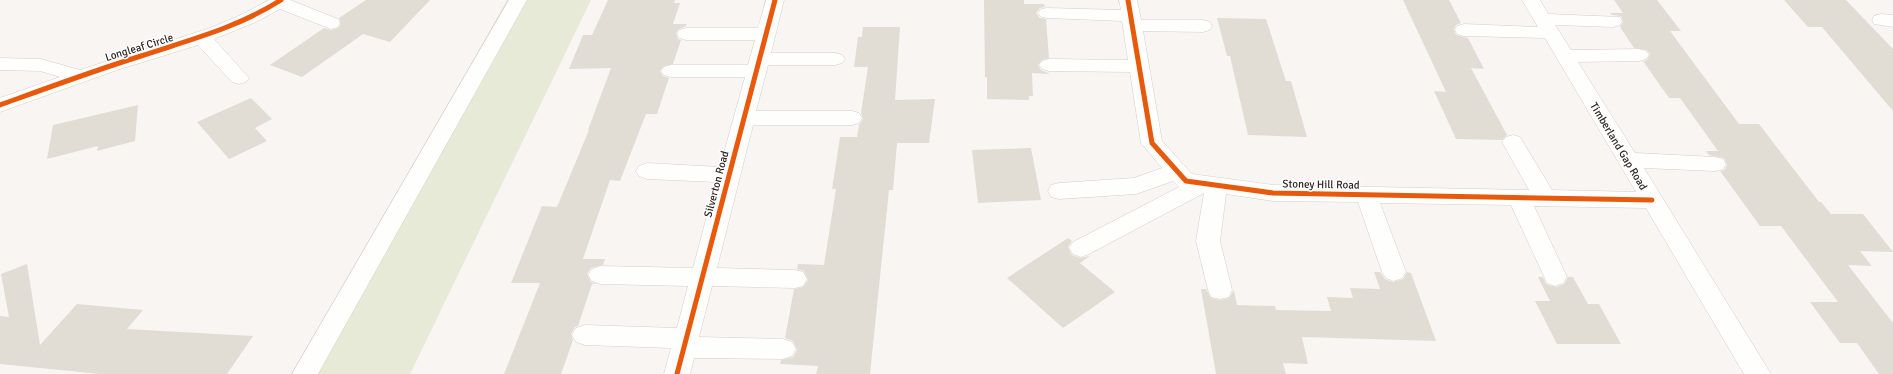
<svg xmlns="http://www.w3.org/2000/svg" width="1893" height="374" font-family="Signika,sans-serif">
  <rect width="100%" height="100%" fill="#f9f5f2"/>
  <!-- green -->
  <polygon fill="#e6ead6" points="507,0 591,0 410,374 298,374"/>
  <!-- building -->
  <g fill="#e1ddd5">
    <polygon points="366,0 430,0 390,42 363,34 302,77 270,65 324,28 331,30 338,28 341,24 339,18"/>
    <polygon points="608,0 675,0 674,3 680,3 673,24 687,24 686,26 679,29 676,33 678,39 681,40 673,64 664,66 660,71 663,76 669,78 657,114 646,114 620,181 610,180 583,259 605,259 603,265 591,268 587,274 591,282 597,284 592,284 578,326 575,327 571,334 573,340 561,374 504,374 540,283 511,283 542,206 557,207 589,130 588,130 611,68 569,69 583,35 592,35"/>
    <polygon points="984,0 1024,0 1024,4 1044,4 1045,7 1040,8 1036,13 1040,18 1046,19 1049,58 1042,60 1038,65 1041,70 1050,74 1032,73 1033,96 1029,96 1029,100 987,99 987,77 985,77"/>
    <polygon points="1403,0 1449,0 1461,23 1456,25 1454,29 1456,35 1468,38 1484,69 1471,68 1507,135 1502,140 1456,139 1434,91 1446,92"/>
    <polygon points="1614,0 1657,0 1681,31 1670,31 1739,124 1759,124 1819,202 1821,202 1831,214 1863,214 1893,252 1860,251 1872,266 1848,265 1893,323 1893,374 1879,374 1857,343 1840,343 1810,302 1838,302 1781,226 1760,226 1720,171 1724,170 1727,165 1724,158 1709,155 1706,151 1718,151 1680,98 1669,98 1643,61 1647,60 1650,54 1646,50 1634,48 1620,27 1623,22 1621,16 1612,15 1610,13 1623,13"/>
    <polygon points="1784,0 1846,0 1893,49 1893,111 1822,27 1808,27"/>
    <polygon points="1217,18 1266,19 1286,81 1291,81 1307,137 1248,135 1230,56 1227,56"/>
    <polygon points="863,27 900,27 895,100 935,99 929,143 897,143 893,190 889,190 870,374 816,374 818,366 780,364 781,360 793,357 797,350 793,341 785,338 794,289 803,287 808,280 804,271 797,269 798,264 824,265 836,189 832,189 840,137 857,137 859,125 863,119 861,113 868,67 854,67 858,37 862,37"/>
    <polygon points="251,98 272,119 255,128 267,141 229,159 197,122"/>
    <polygon points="138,105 135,141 97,151 98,146 47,159 53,125"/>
    <polygon points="1031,148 1041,200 978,203 972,150"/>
    <polygon points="1068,238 1072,241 1068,247 1072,255 1080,258 1090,256 1080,263 1115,292 1063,328 1007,278"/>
    <polygon points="27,264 40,345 77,304 143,310 127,329 253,336 227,374 100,374 0,364 0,316 9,317 1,274"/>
    <polygon points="1374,272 1380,272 1385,279 1393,282 1403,279 1407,272 1411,273 1436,341 1302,337 1308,364 1283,363 1286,374 1216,374 1201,289 1206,289 1211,298 1220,300 1229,298 1234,290 1237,305 1275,306 1276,310 1331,311 1327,297 1353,298 1350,288 1380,289"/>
    <polygon points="1538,277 1543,277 1546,284 1556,287 1564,284 1568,277 1573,277 1588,304 1599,304 1621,344 1557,344 1535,301 1550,301"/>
  </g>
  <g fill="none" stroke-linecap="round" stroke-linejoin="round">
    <!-- minor casing -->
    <g stroke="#d4cecb" stroke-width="1">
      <g id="minor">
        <polygon points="269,0 290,0 338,19 340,23 338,27 331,29 280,9 256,22 214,39 249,78 246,82 239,84 232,82 198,45 117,70 0,112 0,98 60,77 40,71 0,70 0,58 41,59 80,70 210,28 243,14"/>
        <polygon points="509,0 527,0 318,374 292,374"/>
        <polygon points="766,0 784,0 771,53 835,53 842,55 845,59 842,63 835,65 768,65 756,111 852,111 859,113 862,118 859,123 852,125 753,125 717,268 795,270 803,272 807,279 803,286 795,288 712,286 699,337 783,339 792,342 796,349 792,356 783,359 694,358 690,374 664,374 671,348 585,345 576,342 572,335 576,328 585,325 677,328 688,286 600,284 592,281 588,275 592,269 600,266 693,268 716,182 647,179 639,176 636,171 639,166 647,163 720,167 745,77 671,77 664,75 661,71 664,67 671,65 748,65 755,40 686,40 679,38 677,34 679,30 686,28 758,28"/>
        <polygon points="1119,0 1137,0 1141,20 1203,20 1210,22 1212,26 1210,30 1203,32 1143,31 1162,141 1192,174 1273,185 1529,190 1502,142 1506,137 1513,135 1520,137 1552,190 1636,192 1545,38 1464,36 1457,34 1455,30 1457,26 1464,24 1538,27 1522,0 1540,0 1548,14 1620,17 1622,21 1620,25 1613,27 1555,25 1571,50 1639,49 1646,51 1649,55 1646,59 1639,61 1578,62 1635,153 1715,157 1723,159 1726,164 1723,169 1715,171 1644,168 1771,374 1744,374 1646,208 1534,206 1567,277 1563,283 1555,286 1547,283 1511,205 1380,203 1406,272 1402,278 1394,281 1386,278 1382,272 1358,202 1273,201 1226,194 1220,241 1232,290 1229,297 1220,299 1211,297 1208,290 1196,241 1204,193 1089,254 1081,257 1073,254 1069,248 1073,242 1179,187 1173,181 1136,194 1059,199 1051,197 1048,191 1051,185 1059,183 1134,178 1162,168 1141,143 1130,72 1049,71 1042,69 1039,65 1042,61 1049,59 1128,60 1122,21 1047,18 1041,17 1038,13 1041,9 1047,8 1121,10"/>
        <polygon points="1881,14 1893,15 1893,27 1874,24 1872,20 1874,16"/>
      </g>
    </g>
    <!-- minor -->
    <use href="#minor" fill="#fefefd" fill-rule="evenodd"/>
    <!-- cycleway casing -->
    <g stroke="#fff" stroke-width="8">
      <g id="cycleway">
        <polyline points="1128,0 1152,143 1186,181 1273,193 1652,200"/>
        <path d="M0,105C47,88 93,71 141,56C189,40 237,28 281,0"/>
        <polyline points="677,374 775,0"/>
      </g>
    </g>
    <!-- cycleway -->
    <use href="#cycleway" stroke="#e8590c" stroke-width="5"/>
  </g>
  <g text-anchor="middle" stroke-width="3" stroke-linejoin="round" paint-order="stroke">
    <!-- street labels -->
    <g font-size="11" fill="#2c2420" stroke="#fff">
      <text transform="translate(139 47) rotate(-17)" y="4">Longleaf Circle</text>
      <text transform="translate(1619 146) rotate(59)" y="4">Timberland Gap Road</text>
      <text transform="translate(716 184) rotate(-75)" y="4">Silverton Road</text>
      <text transform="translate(1321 184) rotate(1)" y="4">Stoney Hill Road</text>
    </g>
  </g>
</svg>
